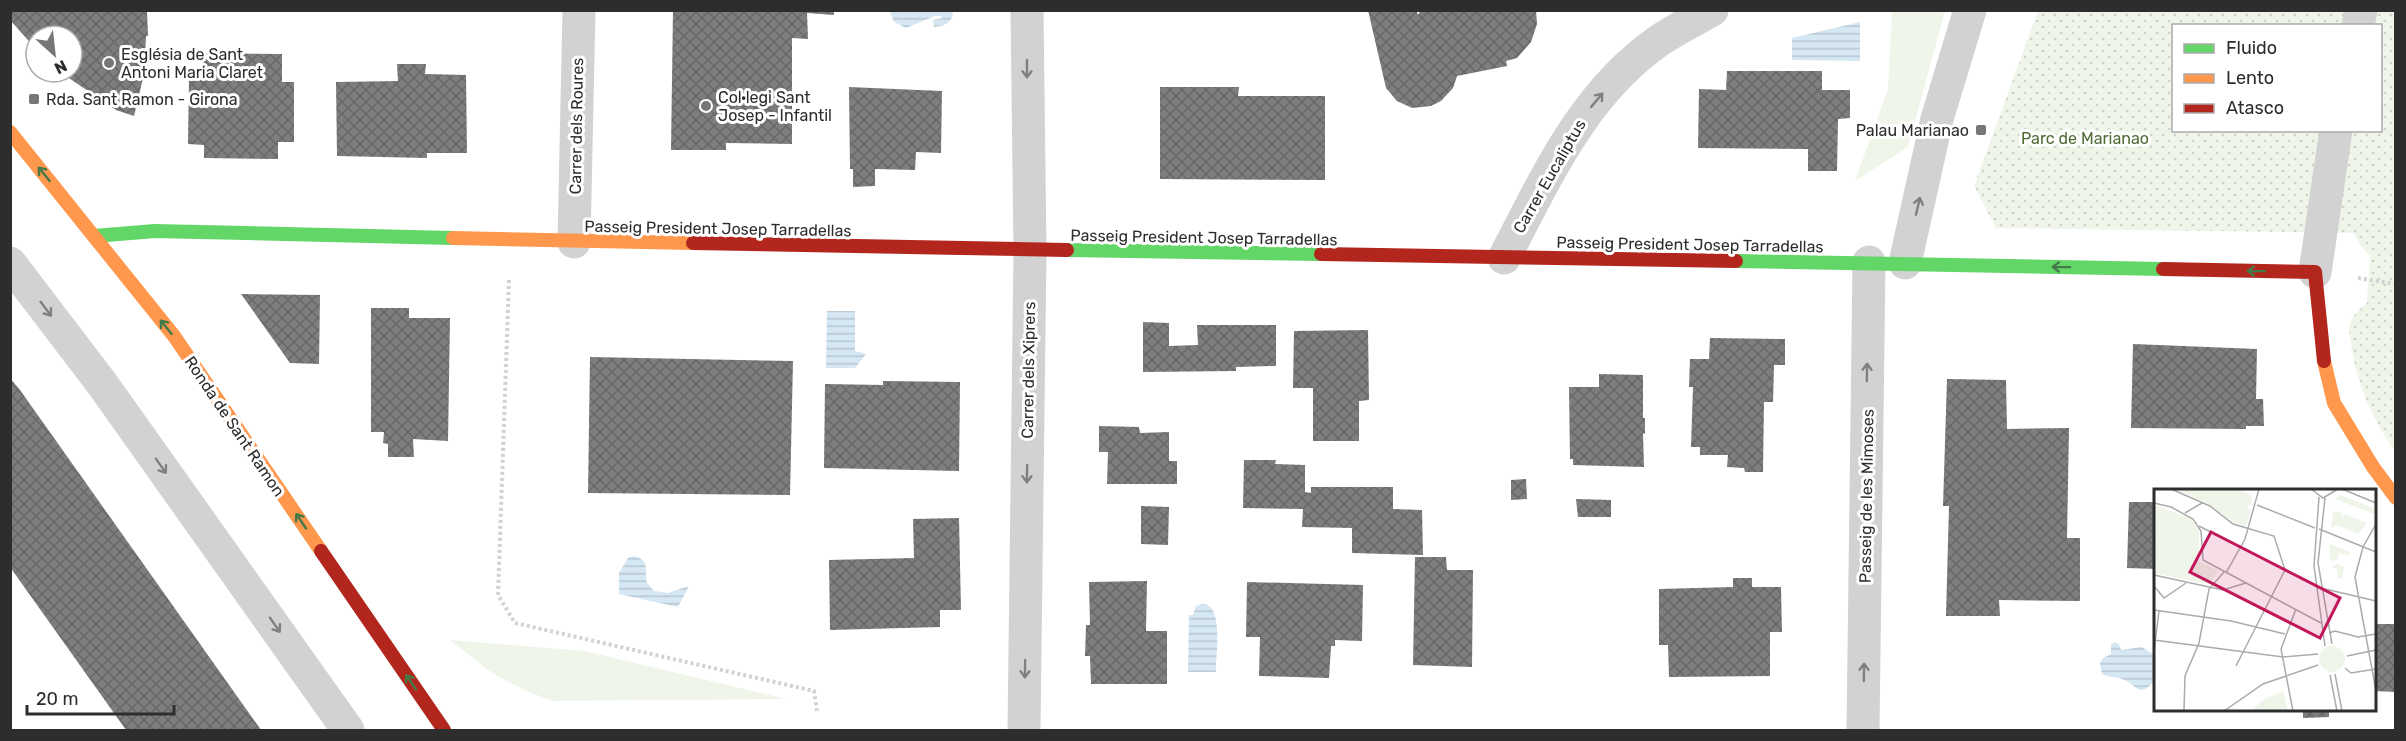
<svg xmlns="http://www.w3.org/2000/svg" width="2406" height="741" font-family="Rubik,sans-serif">
  <defs>
    <pattern id="park-dots" width="8" height="8" patternUnits="userSpaceOnUse" patternTransform="scale(1.5)"><rect width="8" height="8" fill="#f0f5ea"/><path d="M2 2h.1M6 6h.1" fill="none" stroke="#ced2c9" stroke-width="1.8" stroke-linecap="round"/></pattern>
    <pattern id="water-rules" width="6" height="5" patternUnits="userSpaceOnUse" patternTransform="scale(1.5)"><rect width="6" height="5" fill="#d5e7f3"/><path d="M0 2.5h6" fill="none" stroke="#b7c6d1"/></pattern>
    <pattern id="building-cross-hatch" width="8" height="8" patternUnits="userSpaceOnUse" patternTransform="scale(1.5)"><rect width="8" height="8" fill="#7e7e7e"/><path d="M0 0l8 8M0 8l8-8" fill="none" stroke="#686868"/></pattern>
  </defs>
  <rect width="100%" height="100%" fill="#fff"/>
  <!-- green -->
  <g fill="#f0f5ea">
    <polygon points="1892,11 1945,11 1908,147 1855,181 1888,89"/>
    <polygon points="450,640 585,651 786,699 552,701 522,689 492,673"/>
  </g>
  <!-- park -->
  <path fill="url(#park-dots)" fill-rule="evenodd" d="M2038,11H2395V451C2372,418 2356,383 2351,343C2350,337 2348,330 2350,324C2353,315 2360,309 2367,303L2370,256L2360,245L2354,233L1996,228L1974,186ZM2174,26H2380V130H2174Z"/>
  <!-- water -->
  <g fill="url(#water-rules)">
    <path d="M889,10H953C953,23 945,26 934,27L933,20L942,18L941,16H935L906,28L894,22Z"/>
    <polygon points="1860,22 1860,61 1792,60 1792,38"/>
    <polygon points="827,311 855,311 855,351 866,354 855,368 826,368"/>
    <path d="M633,556C651,560 644,570 647,583L654,591L668,593L689,586L678,607L619,594V573L628,558Z"/>
    <path d="M1202,604C1224,603 1216,655 1216,672H1188L1189,615H1193L1196,606Z"/>
    <path d="M2114,642L2119,644L2121,650L2142,647L2154,655L2155,680C2139,700 2137,684 2122,679C2115,676 2109,678 2102,674L2100,663L2103,658L2111,654V645Z"/>
  </g>
  <!-- building -->
  <g fill="url(#building-cross-hatch)">
    <polygon points="10,10 147,10 148,36 146,36 144,74 134,116 116,110 60,72 72,72 72,36 36,36 36,49 10,20"/>
    <polygon points="673,10 834,10 834,15 807,13 808,39 792,38 792,144 726,143 726,150 671,150"/>
    <polygon points="1368,10 1416,10 1418,15 1421,10 1536,10 1537,24 1531,42 1517,58 1506,61 1507,66 1457,76 1453,88 1441,101 1431,106 1412,108 1397,101 1386,88"/>
    <polygon points="204,53 282,54 282,82 294,82 294,142 278,142 278,159 204,158 204,145 188,144 189,79 203,79"/>
    <polygon points="397,64 426,64 425,74 466,75 467,153 427,153 427,158 337,156 336,82 398,81"/>
    <polygon points="1727,71 1822,71 1822,90 1850,90 1850,118 1838,119 1837,171 1808,171 1808,149 1698,148 1699,89 1726,90"/>
    <polygon points="849,87 942,91 941,153 916,152 915,170 875,169 875,186 853,187 853,169 850,169"/>
    <polygon points="1160,87 1239,87 1238,96 1325,96 1325,180 1160,179"/>
    <polygon points="241,294 320,295 319,364 290,363"/>
    <polygon points="371,308 409,308 409,318 450,318 448,441 413,439 414,457 388,457 388,444 383,443 384,432 371,432"/>
    <polygon points="1143,322 1169,323 1169,346 1198,345 1197,325 1276,325 1276,366 1236,367 1236,371 1143,372"/>
    <polygon points="1368,330 1369,400 1359,401 1359,441 1313,441 1313,388 1293,388 1294,331"/>
    <polygon points="1710,338 1785,339 1785,365 1774,365 1773,402 1764,402 1763,472 1745,472 1744,468 1727,467 1728,455 1700,455 1700,447 1691,447 1693,387 1689,387 1690,359 1709,359"/>
    <polygon points="2133,344 2257,349 2256,399 2263,399 2264,426 2246,426 2246,429 2131,428"/>
    <polygon points="590,357 793,361 790,495 588,493"/>
    <polygon points="1599,374 1643,375 1643,418 1645,418 1645,434 1643,433 1644,467 1573,465 1573,459 1570,459 1569,387 1599,387"/>
    <polygon points="10,378 20,390 261,730 126,730 10,567"/>
    <polygon points="1947,379 2006,380 2007,429 2069,428 2067,538 2080,538 2080,601 1999,600 2000,616 1946,616 1949,506 1943,506"/>
    <polygon points="883,381 960,382 959,471 824,468 825,384 883,385"/>
    <polygon points="1099,426 1139,427 1140,433 1169,432 1169,461 1177,461 1177,484 1107,484 1108,452 1099,452"/>
    <polygon points="1244,460 1276,460 1275,464 1305,465 1305,492 1311,493 1311,487 1393,487 1393,509 1422,510 1423,555 1352,553 1352,528 1302,527 1303,509 1243,508"/>
    <polygon points="1526,479 1527,499 1511,500 1511,480"/>
    <polygon points="1576,499 1611,500 1611,517 1578,517"/>
    <polygon points="2129,502 2156,502 2156,569 2127,568"/>
    <polygon points="1141,506 1169,507 1168,545 1141,544"/>
    <polygon points="959,518 961,610 940,610 940,627 830,630 829,560 914,558 913,519"/>
    <polygon points="1415,557 1446,557 1447,570 1473,570 1472,667 1413,665"/>
    <polygon points="1733,578 1752,578 1752,587 1781,587 1782,632 1770,632 1770,676 1669,677 1668,645 1659,645 1659,589 1733,587"/>
    <polygon points="1147,581 1146,631 1167,631 1167,684 1091,684 1090,656 1085,656 1086,625 1090,625 1089,582"/>
    <polygon points="1247,582 1363,585 1362,641 1335,640 1335,646 1331,646 1329,678 1259,676 1260,637 1246,637"/>
    <polygon points="2374,624 2396,624 2396,692 2374,691"/>
    <polygon points="2303,710 2329,710 2329,717 2303,718"/>
  </g>
  <g fill="none" stroke-linecap="round" stroke-linejoin="round">
    <!-- path -->
    <g stroke="#d2d2d2" stroke-width="4" stroke-dasharray="3 3" stroke-linecap="butt">
      <polyline points="2358,278 2396,284"/>
      <polyline points="509,280 498,595 515,623 814,691 817,711"/>
    </g>
    <!-- street -->
    <g stroke="#d2d2d2" stroke-width="33">
      <polyline points="2358,26 2361,10"/>
      <polyline points="574,242 579,10"/>
      <path d="M1504,258C1546,178 1583,93 1660,40C1676,29 1695,20 1712,10"/>
      <polyline points="10,263 103,385 348,730"/>
      <polyline points="1905,263 1937,119 1970,10"/>
      <polyline points="2315,272 2336,130"/>
      <polyline points="1024,730 1030,251 1027,10"/>
      <polyline points="1863,730 1869,262"/>
    </g>
    <!-- fast -->
    <g stroke="#63d668" stroke-width="14">
      <polyline points="94,236 155,231 453,238"/>
      <polyline points="1067,250 1321,254"/>
      <polyline points="1736,261 2163,269"/>
    </g>
    <!-- slow -->
    <g stroke="#ff974d" stroke-width="14">
      <polyline points="10,132 174,336 321,551"/>
      <polyline points="453,238 693,243"/>
      <polyline points="2324,361 2334,403 2373,467 2396,498"/>
    </g>
    <!-- jam -->
    <g stroke="#b3261e" stroke-width="14">
      <polyline points="693,243 1067,250"/>
      <polyline points="1321,254 1736,261"/>
      <polyline points="2163,269 2315,272 2324,361"/>
      <polyline points="321,551 444,730"/>
    </g>
  </g>
  <!-- one-way arrows -->
  <defs><path id="oneway-shaft" d="M-6 0H5M1.5-3L5.5 0L1.5 3" fill="none" stroke-width="1.6" stroke-linecap="round" stroke-linejoin="round" transform="scale(1.5)"/></defs>
  <g stroke="#808080">
    <use href="#oneway-shaft" transform="translate(1027 69) rotate(90)"/>
    <use href="#oneway-shaft" transform="translate(1597 100) rotate(-50)"/>
    <use href="#oneway-shaft" transform="translate(1918 206) rotate(-77)"/>
    <use href="#oneway-shaft" transform="translate(46 309) rotate(53)"/>
    <use href="#oneway-shaft" transform="translate(1867 372) rotate(-89)"/>
    <use href="#oneway-shaft" transform="translate(161 466) rotate(55)"/>
    <use href="#oneway-shaft" transform="translate(1027 474) rotate(91)"/>
    <use href="#oneway-shaft" transform="translate(275 625) rotate(55)"/>
    <use href="#oneway-shaft" transform="translate(1025 669) rotate(91)"/>
    <use href="#oneway-shaft" transform="translate(1864 672) rotate(-89)"/>
  </g>
  <g stroke="#457948">
    <use href="#oneway-shaft" transform="translate(44 174) rotate(-129)"/>
    <use href="#oneway-shaft" transform="translate(2061 267) rotate(-179)"/>
    <use href="#oneway-shaft" transform="translate(2256 271) rotate(-179)"/>
    <use href="#oneway-shaft" transform="translate(166 327) rotate(-129)"/>
    <use href="#oneway-shaft" transform="translate(301 521) rotate(-124)"/>
    <use href="#oneway-shaft" transform="translate(411 682) rotate(-124)"/>
  </g>
  <!-- markers -->
  <g fill="#767676" stroke="#fff" stroke-width="2">
    <circle cx="109" cy="63" r="6"/>
    <rect x="28" y="93" width="12" height="12" rx="3"/>
    <circle cx="706" cy="106" r="6"/>
    <rect x="1975" y="124" width="12" height="12" rx="3"/>
  </g>
  <g text-anchor="middle" stroke-width="6" stroke-linejoin="round" paint-order="stroke">
    <!-- poi labels -->
    <g font-size="16" fill="#2d2d2d" stroke="#fff" text-anchor="start">
      <text x="121" y="60">Església de Sant<tspan x="121" dy="18">Antoni Maria Claret</tspan></text>
      <text x="718" y="103">Col·legi Sant<tspan x="718" dy="18">Josep - Infantil</tspan></text>
      <text x="46" y="105">Rda. Sant Ramon - Girona</text>
      <text x="1969" y="136" text-anchor="end">Palau Marianao</text>
    </g>
    <!-- street labels -->
    <g font-size="16" fill="#2d2d2d" stroke="#fff">
      <text transform="translate(576 126) rotate(-89)" y="6">Carrer dels Roures</text>
      <text transform="translate(1549 176) rotate(-60)" y="6">Carrer Eucaliptus</text>
      <text transform="translate(718 228) rotate(1)" y="6">Passeig President Josep Tarradellas</text>
      <text transform="translate(1204 237) rotate(1)" y="6">Passeig President Josep Tarradellas</text>
      <text transform="translate(1690 244) rotate(1)" y="6">Passeig President Josep Tarradellas</text>
      <text transform="translate(1028 370) rotate(-89)" y="6">Carrer dels Xiprers</text>
      <text transform="translate(235 426) rotate(56)" y="6">Ronda de Sant Ramon</text>
      <text transform="translate(1866 496) rotate(-89)" y="6">Passeig de les Mimoses</text>
    </g>
    <!-- park labels -->
    <g font-size="16" fill="#4f6b37" stroke="#fff">
      <text x="2085" y="144">Parc de Marianao</text>
    </g>
  </g>
  <!-- overview -->
  <g transform="translate(2154 489)">
    <rect width="222" height="222" fill="#fff"/>
    <path d="M186,6L222,20L220,25L181,10ZM179,22L188,24L187,30L191,25L213,34L204,45L183,36L177,39ZM176,55L196,63L194,67L185,64L183,71L177,72L190,78L188,90L184,89L183,79H178L182,75L176,71ZM165 170a13 13 0 1 1 26 0a13 13 0 1 1-26 0Z" fill="#f0f5ea"/>
    <path d="M20,0H83L97,6L99,16H92L97,22L92,37L80,34L52,13ZM0,16L36,29L45,42V72L65,82L54,95L0,84ZM129,202L134,222H96L111,210Z" fill="#f0f5ea"/>
    <path fill="none" stroke="#ababab" stroke-width="1.5" d="M17,0L56,17L79,35L120,47L131,81M157,0L169,9L184,0M188,0L222,14M165,8L160,77L171,157M171,9L164,74L178,155M0,14L17,18L39,30L47,42L49,71L167,134M103,16L161,39M31,24L48,14M222,35L209,58L201,88L222,202M45,37L162,96M165,40L222,63M72,84L91,50L105,0M0,86L69,101L92,94M0,97L10,109L32,94M167,99L222,112M0,121L77,132L131,145M175,144L181,142L204,148L222,145M0,151L129,168L164,165M0,162L5,122M193,167L222,161M82,177L131,81M191,179L197,184L222,180M181,185L188,222M176,186L183,222M30,222L31,187L45,154L55,100L70,83M70,222L109,195L164,176M139,222L127,160L142,120"/>
    <path fill="#c2185b" fill-opacity="0.15" stroke="#c2185b" stroke-width="3" d="M57,43L186,109L166,149L36,83Z"/>
    <rect width="222" height="222" fill="none" stroke="#2d2d2d" stroke-width="3"/>
  </g>
  <!-- border -->
  <rect width="2406" height="741" fill="none" stroke="#2d2d2d" stroke-width="24"/>
  <!-- legend -->
  <rect x="2172" y="24" width="210" height="108" fill="#ffffff" stroke="#ababab" stroke-width="1.5"/>
  <rect x="2184" y="44" width="30" height="9" fill="#63d668" stroke="#ababab" stroke-width="1.5"/>
  <text x="2226" y="54" font-size="18" fill="#2d2d2d">Fluido</text>
  <rect x="2184" y="74" width="30" height="9" fill="#ff974d" stroke="#ababab" stroke-width="1.5"/>
  <text x="2226" y="84" font-size="18" fill="#2d2d2d">Lento</text>
  <rect x="2184" y="104" width="30" height="9" fill="#b3261e" stroke="#ababab" stroke-width="1.5"/>
  <text x="2226" y="114" font-size="18" fill="#2d2d2d">Atasco</text>
  <!-- north arrow -->
  <g transform="translate(54 54) rotate(153)"><circle r="28" fill="#ffffff" stroke="#ababab" stroke-width="1.5"/>
  <path d="M0-4.5L10 22L0 15L-10 22Z" fill="#767676"/>
  <text y="-9" font-size="16" font-weight="bold" text-anchor="middle" fill="#2d2d2d">N</text>
  </g>
  <!-- scale -->
  <path d="M27 705v9h147v-9" fill="none" stroke="#2d2d2d" stroke-width="3"/>
  <text x="36" y="705" font-size="18" fill="#2d2d2d" stroke="#ffffff" stroke-width="4.5" paint-order="stroke">20 m</text>
</svg>
